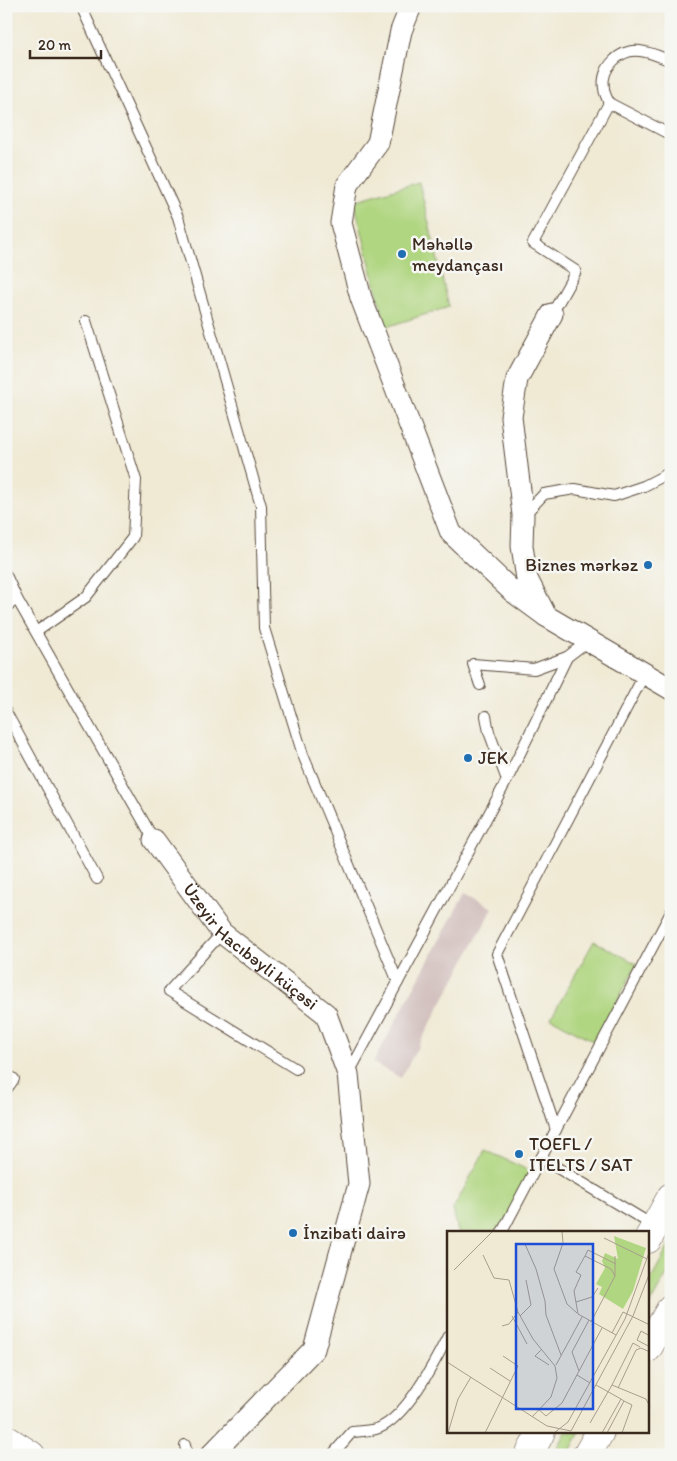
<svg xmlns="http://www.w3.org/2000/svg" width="677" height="1461" font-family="Itim,sans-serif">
  <rect width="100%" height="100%" fill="#f6f6f2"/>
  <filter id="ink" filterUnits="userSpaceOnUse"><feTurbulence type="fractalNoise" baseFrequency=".02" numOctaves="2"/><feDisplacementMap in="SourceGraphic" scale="10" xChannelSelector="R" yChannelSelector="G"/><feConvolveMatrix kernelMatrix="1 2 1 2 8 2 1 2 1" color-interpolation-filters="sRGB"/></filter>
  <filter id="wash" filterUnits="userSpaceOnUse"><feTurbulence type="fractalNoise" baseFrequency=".0096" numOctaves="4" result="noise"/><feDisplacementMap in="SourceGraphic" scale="20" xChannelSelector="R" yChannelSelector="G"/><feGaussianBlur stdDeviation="1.12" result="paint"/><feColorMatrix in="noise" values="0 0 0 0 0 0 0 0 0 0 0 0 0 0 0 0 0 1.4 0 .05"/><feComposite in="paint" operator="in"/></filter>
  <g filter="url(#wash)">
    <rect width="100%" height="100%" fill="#f0ead5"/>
    <!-- industrial -->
    <polygon fill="#d1bfbd" points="465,893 493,908 401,1078 373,1063"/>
    <!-- green -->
    <g fill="#b0d681" stroke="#768050">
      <polygon points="419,182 449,307 386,327 354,201"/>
      <polygon points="594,941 637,964 595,1042 551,1018"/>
      <polygon points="485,1150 530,1171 500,1232 458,1232 453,1209"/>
      <polygon points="670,1244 671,1267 648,1308 648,1284"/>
      <polygon points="566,1432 580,1432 568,1455 554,1455"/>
    </g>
  </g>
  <g filter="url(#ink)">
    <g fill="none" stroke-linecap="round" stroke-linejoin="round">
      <!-- service casing -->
      <g stroke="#564739" stroke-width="12">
        <g id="service">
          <polyline points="81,6 178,217 261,506 264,628 303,755 398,982"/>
          <path d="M609,103C607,98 604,93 604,88C600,68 621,48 640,51C650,52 661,57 671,61"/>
          <polyline points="552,314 576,271 533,243 609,103 671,135"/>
          <polyline points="524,515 544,494 575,489 614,496 644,486 671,472"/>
          <polyline points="6,575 17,599 154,840"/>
          <polyline points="6,607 17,599"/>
          <polyline points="36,632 86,597 133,537 136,480 86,321"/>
          <polyline points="480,685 473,664 534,669 567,657"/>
          <polyline points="6,712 97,879"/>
          <polyline points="486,716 489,732 507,780"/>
          <polyline points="222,933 169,991 296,1069"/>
          <polyline points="6,1073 14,1079 6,1090"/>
          <polyline points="349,1073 507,780 567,657 588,641"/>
          <polyline points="556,1130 497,954 644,675"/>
          <polyline points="541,1158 654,1226"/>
          <polyline points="502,1232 671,912"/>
          <polyline points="185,1445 187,1455"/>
          <path d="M332,1455L352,1432C360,1431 369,1431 376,1429C404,1421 435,1362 448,1336"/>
        </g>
      </g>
      <!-- minor casing -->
      <g stroke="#564739" stroke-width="23">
        <g id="minor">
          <polyline points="411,6 401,31 378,143 347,185 341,223 361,298 451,533 512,591 546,616"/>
          <polyline points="552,314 517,379 511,417 523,515 522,546 527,579 546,616 671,689"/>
          <path id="s1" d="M154,840L222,933L326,1014L348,1074L359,1184L314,1349L211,1455"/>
        </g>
      </g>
      <!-- secondary casing -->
      <g stroke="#564739" stroke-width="29">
        <polyline id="secondary" points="6,1439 31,1455"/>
      </g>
      <!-- primary casing -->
      <g stroke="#564739" stroke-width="29">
        <g id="primary">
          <polyline points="648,1239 671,1197"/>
          <polyline points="648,1348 671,1308"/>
          <polyline points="529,1455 541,1432"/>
          <polyline points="587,1455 600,1432"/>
        </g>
      </g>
      <!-- service -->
      <use href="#service" stroke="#fff" stroke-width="10"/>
      <!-- minor -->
      <use href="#minor" stroke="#fff" stroke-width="21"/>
      <!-- secondary -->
      <use href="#secondary" stroke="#fff" stroke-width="28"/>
      <!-- primary -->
      <use href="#primary" stroke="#fff" stroke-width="28"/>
    </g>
  </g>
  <!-- markers -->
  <g fill="#1f6fb2" stroke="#f6f6f2" stroke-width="2">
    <circle cx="402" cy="254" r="5"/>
    <circle cx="648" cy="565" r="5"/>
    <circle cx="468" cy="758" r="5"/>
    <circle cx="519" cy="1154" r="5"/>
    <circle cx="293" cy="1233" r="5"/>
  </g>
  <g text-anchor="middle" stroke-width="5" stroke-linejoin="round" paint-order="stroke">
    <!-- poi labels -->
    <g font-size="18" fill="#3b2a1e" stroke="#f6f6f2" text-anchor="start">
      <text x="412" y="250">Məhəllə<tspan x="412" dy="21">meydançası</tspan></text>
      <text x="638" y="571" text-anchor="end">Biznes mərkəz</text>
      <text x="478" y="764">JEK</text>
      <text x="529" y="1150">TOEFL /<tspan x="529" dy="21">ITELTS / SAT</tspan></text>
      <text x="303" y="1239">İnzibati dairə</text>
    </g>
    <!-- street labels -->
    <g font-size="18" fill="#3b2a1e" stroke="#f6f6f2">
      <text dy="6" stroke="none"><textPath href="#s1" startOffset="145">Üzeyir Hacıbəyli küçəsi</textPath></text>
    </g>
  </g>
  <!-- overview -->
  <g transform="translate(447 1231)">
    <rect width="202" height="202" fill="#f0ead5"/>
    <path d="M167,5L199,17L186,60L176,78L152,63L155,56L149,53L158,37L155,30L158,22L171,28Z" fill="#b0d681"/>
    <path fill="none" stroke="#a89d8c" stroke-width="1" d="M115,0L116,12L107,38L120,73L130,82M157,7L200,28M78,13L89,38L98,70L99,84L114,124M36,24L47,47L62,49L71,81L86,108L108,135L110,147L104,166L85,186M138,25L141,19L169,33M7,39L46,0M168,45L164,38L138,25L129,41L134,44L127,60L131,83L169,104M129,71L145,66L151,57M65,85L80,113M73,85L84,74L79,49M144,91L168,45V25M55,95L62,93L71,81M165,102L176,81L203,94M203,105L194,100L190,109L203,116M94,119L88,125L102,134M0,131L100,195L124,200M109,134L135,86M43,137L63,150M132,140L125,121L142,89M130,144L143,152M149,154L174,168L155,202M165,154L186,112L193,116M171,157L189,119L194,117L203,121M90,177L99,185L115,172L155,97M143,192L165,154L199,168L203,176M124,200L186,85L203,41M1,202L11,168L24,146M38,202L71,135L56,125M107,202L121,191L178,88L203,19M160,202L177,170L174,168M175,202L185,174L177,170"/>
    <path fill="#1d4ed8" fill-opacity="0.15" stroke="#1d4ed8" stroke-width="2.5" d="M69,13H146V178H69Z"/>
    <rect width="202" height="202" fill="none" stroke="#3b2a1e" stroke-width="2.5"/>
  </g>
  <!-- margin -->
  <rect width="677" height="1461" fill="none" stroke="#f6f6f2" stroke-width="25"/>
  <!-- scale -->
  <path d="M30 50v8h71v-8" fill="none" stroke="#3b2a1e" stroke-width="2.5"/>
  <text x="38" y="50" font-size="15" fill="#3b2a1e" stroke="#f6f6f2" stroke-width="4" paint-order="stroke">20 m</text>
</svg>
